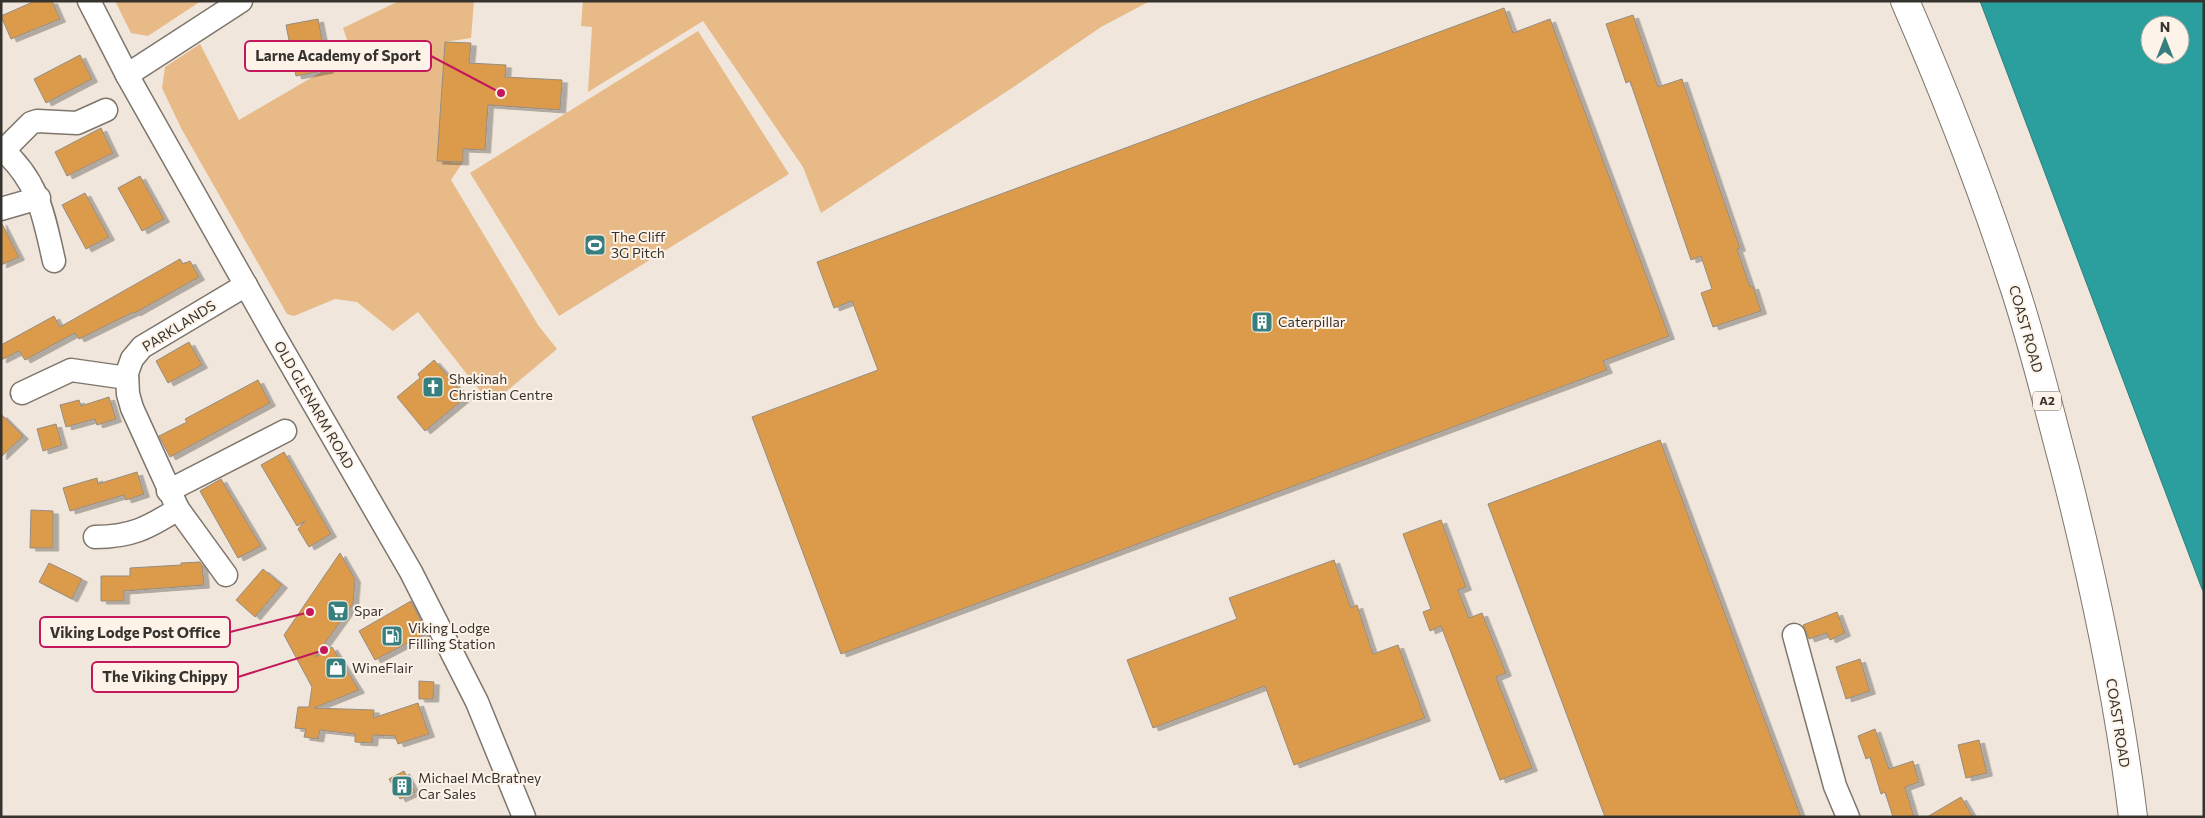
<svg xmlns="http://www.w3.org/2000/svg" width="2205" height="818" font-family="Commissioner,sans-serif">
  <defs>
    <filter id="shadow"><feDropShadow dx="5.5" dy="3" stdDeviation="0" flood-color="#0004"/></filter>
  </defs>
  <rect width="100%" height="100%" fill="#f0e6db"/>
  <!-- green -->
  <g fill="#e7ba87">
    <polygon points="115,1 201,1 148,36 131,33"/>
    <polygon points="399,1 474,1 471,38 445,42 437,160 463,162 451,180 538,325 557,349 496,400 485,397 418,312 393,331 357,302 335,299 294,316 287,314 181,128 162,88 165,67 200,44 239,120 352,54 343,28"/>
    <polygon points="583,1 1150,1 1101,27 1015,86 821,213 803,167 703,21 588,92 592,27 581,26"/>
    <polygon points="698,31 789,174 559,316 470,173"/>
  </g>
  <!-- water -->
  <path fill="#2b9e9e" stroke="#2e7e7c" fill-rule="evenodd" d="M1980,1H2204V592L2202,589ZM2150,25H2180V55H2150Z"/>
  <!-- building -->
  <g fill="#db9b4b" stroke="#958c82" filter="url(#shadow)">
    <polygon points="35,1 52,1 60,19 11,39 1,16"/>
    <polygon points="1504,8 1513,33 1550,19 1669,336 1603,361 1607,370 841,654 752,417 878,370 852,301 834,308 817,262"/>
    <polygon points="1633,15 1658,87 1682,79 1740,248 1737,249 1750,287 1753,286 1761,311 1713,327 1701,293 1712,289 1701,256 1691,260 1630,81 1626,83 1606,24"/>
    <polygon points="318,19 328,70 296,76 286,25"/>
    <polygon points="445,42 471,43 469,63 506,65 505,77 562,80 560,110 488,105 485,150 463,149 463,162 437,161"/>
    <polygon points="80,55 92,79 46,103 34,79"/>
    <polygon points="101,128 113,153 67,176 55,152"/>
    <polygon points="140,176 164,219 142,231 118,188"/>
    <polygon points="85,193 109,237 86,249 62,205"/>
    <polygon points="1,222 19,257 1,265"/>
    <polygon points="180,259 183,264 190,261 199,277 135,313 134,312 79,339 75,333 25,360 19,351 1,360 1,345 54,316 60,327"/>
    <polygon points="189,342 202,365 168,383 156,361"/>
    <polygon points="434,360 466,397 425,431 397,397 420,378 418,374"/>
    <polygon points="258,380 270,403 170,457 159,436 187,422 185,419"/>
    <polygon points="109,397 116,419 97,425 95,419 66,427 60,405 79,400 81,406"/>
    <polygon points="1,414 23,436 1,457"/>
    <polygon points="56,424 62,445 43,451 37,429"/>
    <polygon points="1660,440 1801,817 1605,817 1488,504"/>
    <polygon points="284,452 331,534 309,547 298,529 305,521 297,526 261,465"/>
    <polygon points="137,472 144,494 126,500 124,495 70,511 63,488 97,478 98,484"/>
    <polygon points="221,479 261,546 238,558 200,491"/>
    <polygon points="31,510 53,511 53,548 30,548"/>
    <polygon points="1441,520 1466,587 1458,590 1469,618 1482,613 1506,673 1496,677 1532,768 1500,780 1441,626 1430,631 1423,612 1431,609 1403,534"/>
    <polygon points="340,553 355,579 353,604 315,657 332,647 359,690 314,708 374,710 373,718 418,703 429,734 398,744 395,736 373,735 372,743 355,742 355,734 320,730 318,739 304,737 306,729 295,728 298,707 309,707 312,687 284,635"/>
    <polygon points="1334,560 1351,608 1357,605 1373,654 1398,645 1425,718 1294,765 1265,686 1153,728 1127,660 1237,619 1229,598"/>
    <polygon points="200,562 202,565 204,585 124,591 124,601 101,601 101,576 130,576 130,568 181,565 181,563"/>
    <polygon points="49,563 82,579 72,599 39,582"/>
    <polygon points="263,569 282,585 255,617 236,600"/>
    <polygon points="411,601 427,633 375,660 359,631"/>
    <polygon points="1837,612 1845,633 1830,640 1827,633 1809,639 1803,625"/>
    <polygon points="1860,659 1870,691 1846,699 1836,667"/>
    <polygon points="419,681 434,682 433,699 419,699"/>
    <polygon points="1875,729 1889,769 1913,761 1919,782 1905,787 1914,817 1893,817 1885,792 1881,794 1870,757 1866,759 1858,736"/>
    <polygon points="1979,740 1987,773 1966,778 1958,745"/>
    <polygon points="404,771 415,792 400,799 389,779"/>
    <polygon points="1961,797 1973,817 1927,817"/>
  </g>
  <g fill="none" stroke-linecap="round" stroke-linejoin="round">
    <!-- minor casing -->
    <g stroke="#7e756b" stroke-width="25">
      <g id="minor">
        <polyline points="89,1 127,75 274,335 411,572 477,702 524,817"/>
        <polyline points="127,75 241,1"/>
        <path d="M1,148C39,182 43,213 54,261"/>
        <polyline points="4,150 31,123 37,121 77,123 106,110"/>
        <polyline points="1,209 39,198"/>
        <polyline points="22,393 71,370 127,378"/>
        <polyline points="168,491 285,431"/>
        <path d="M95,537C131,537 148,528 178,509"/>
        <polyline points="226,575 178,509 132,408 128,394 127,373 132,359 142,347 246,285"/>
        <polyline points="1794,635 1835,786 1848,817"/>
      </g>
    </g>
    <!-- major casing -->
    <g stroke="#7e756b" stroke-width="30">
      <path id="major" d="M1905,1C1945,93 1981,185 2012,280C2033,342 2048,406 2065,469C2094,583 2119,700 2133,817"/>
    </g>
    <!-- minor -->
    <use href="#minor" stroke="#fff" stroke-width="22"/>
    <!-- major -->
    <use href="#major" stroke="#fff" stroke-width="28"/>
  </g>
  <!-- icons -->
  <defs>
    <g id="stadium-square" transform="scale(1.125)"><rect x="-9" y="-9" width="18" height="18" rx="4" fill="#367f7e" stroke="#fdf3e8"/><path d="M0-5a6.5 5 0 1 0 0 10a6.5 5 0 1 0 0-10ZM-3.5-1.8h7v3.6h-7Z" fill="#fff"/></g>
    <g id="building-square" transform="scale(1.125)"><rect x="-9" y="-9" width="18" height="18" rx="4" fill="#367f7e" stroke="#fdf3e8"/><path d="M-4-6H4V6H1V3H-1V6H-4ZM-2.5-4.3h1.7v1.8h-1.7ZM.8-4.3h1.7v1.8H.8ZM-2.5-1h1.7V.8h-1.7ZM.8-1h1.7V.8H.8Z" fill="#fff"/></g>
    <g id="church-square" transform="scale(1.125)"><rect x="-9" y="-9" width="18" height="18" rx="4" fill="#367f7e" stroke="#fdf3e8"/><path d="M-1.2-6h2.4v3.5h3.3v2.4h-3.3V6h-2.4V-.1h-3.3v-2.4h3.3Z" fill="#fff"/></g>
    <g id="supermarket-square" transform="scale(1.125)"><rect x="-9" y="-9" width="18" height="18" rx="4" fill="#367f7e" stroke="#fdf3e8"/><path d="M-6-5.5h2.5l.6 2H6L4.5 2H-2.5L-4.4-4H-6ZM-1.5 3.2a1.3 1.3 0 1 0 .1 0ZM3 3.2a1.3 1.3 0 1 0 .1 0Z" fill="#fff"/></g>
    <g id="fuel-square" transform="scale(1.125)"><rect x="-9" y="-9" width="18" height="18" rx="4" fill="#367f7e" stroke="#fdf3e8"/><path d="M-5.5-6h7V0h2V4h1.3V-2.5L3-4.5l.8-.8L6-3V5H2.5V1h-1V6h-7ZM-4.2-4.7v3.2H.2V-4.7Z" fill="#fff"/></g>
    <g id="shop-square" transform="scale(1.125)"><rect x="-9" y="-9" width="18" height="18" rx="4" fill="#367f7e" stroke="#fdf3e8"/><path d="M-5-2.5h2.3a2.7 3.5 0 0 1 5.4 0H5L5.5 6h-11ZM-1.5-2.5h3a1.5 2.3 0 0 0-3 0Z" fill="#fff"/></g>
  </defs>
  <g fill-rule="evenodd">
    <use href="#stadium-square" x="595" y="245"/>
    <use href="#building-square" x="1262" y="322"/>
    <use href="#church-square" x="433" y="387"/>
    <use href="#supermarket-square" x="338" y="611"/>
    <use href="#fuel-square" x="392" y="636"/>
    <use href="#shop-square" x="336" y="668"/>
    <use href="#building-square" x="402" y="786"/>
  </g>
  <g text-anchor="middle" stroke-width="4" stroke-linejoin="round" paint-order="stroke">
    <!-- shield labels -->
    <rect fill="#fdf3e8" stroke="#726d66" stroke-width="1" x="2033" y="391.5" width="28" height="19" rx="4"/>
    <g font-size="12" font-weight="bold" fill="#36332e">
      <text x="2047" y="405">A2</text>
    </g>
    <!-- poi labels -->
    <g font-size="14" fill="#36332e" stroke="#fdf3e8" text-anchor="start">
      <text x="611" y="242">The Cliff<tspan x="611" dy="16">3G Pitch</tspan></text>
      <text x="1278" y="327">Caterpillar</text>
      <text x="449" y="384">Shekinah<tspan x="449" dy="16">Christian Centre</tspan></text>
      <text x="354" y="616">Spar</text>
      <text x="408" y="633">Viking Lodge<tspan x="408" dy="16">Filling Station</tspan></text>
      <text x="352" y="673">WineFlair</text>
      <text x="418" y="783">Michael McBratney<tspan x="418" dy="16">Car Sales</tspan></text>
    </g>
    <!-- street labels -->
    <g font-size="14" fill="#36332e" stroke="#fdf3e8">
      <text transform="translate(179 326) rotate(-32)" y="5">PARKLANDS</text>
      <text transform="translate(2026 329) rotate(74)" y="5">COAST ROAD</text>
      <text transform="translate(314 405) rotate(60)" y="5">OLD GLENARM ROAD</text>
      <text transform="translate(2118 723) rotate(81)" y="5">COAST ROAD</text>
    </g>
  </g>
  <!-- callouts -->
  <path fill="none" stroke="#c2185b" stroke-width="2" d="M501 93L431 56M310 612L230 632M324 650L238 677"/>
  <g fill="#c2185b" stroke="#fdf3e8" stroke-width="2">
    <circle cx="501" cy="93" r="5"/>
    <circle cx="310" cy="612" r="5"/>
    <circle cx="324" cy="650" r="5"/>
  </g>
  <g fill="#fdf3e8" stroke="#c2185b" stroke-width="2">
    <rect x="245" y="41" width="186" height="30" rx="5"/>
    <rect x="40" y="617" width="190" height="30" rx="5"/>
    <rect x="92" y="662" width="146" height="30" rx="5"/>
  </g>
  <g font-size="15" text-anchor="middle" font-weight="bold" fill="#36332e">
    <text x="338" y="61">Larne Academy of Sport</text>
    <text x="135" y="638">Viking Lodge Post Office</text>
    <text x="165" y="682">The Viking Chippy</text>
  </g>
  <!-- border -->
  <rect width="2205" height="818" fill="none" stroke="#36332e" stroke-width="5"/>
  <!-- north arrow -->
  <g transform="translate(2165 40)"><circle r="24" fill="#fdf3e8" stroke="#ada69e"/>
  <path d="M0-4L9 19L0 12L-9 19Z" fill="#367f7e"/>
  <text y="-8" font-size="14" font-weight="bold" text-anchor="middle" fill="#36332e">N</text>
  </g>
</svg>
